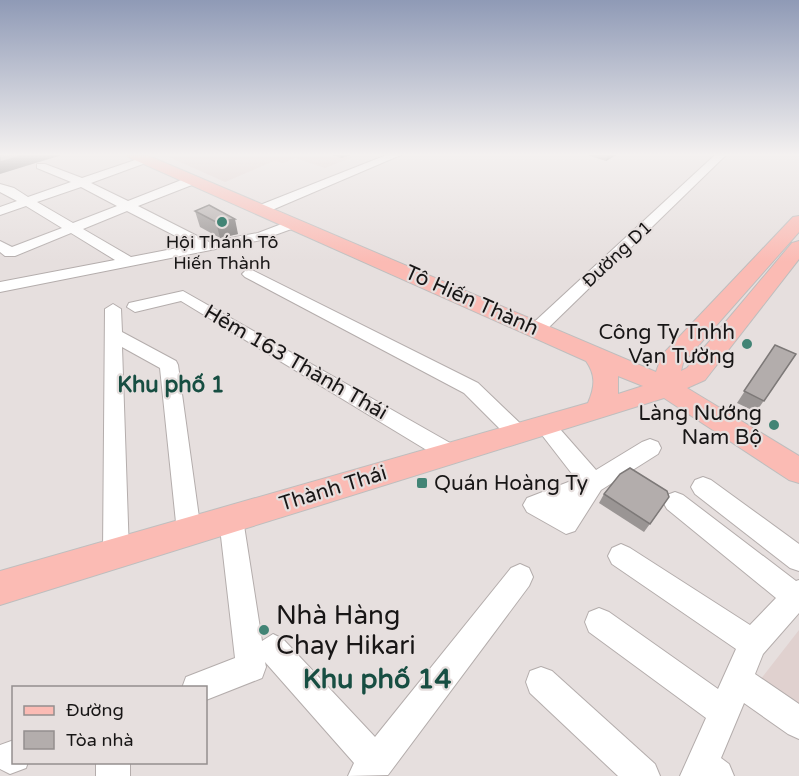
<svg xmlns="http://www.w3.org/2000/svg" width="799" height="776" font-family="'Varela Round',sans-serif">
  <rect width="100%" height="100%" fill="#e6dfde"/>
  <!-- built -->
  <g fill="#e0d1cf">
    <polygon points="162,154 361,154 325,168 295,158 283,163 274,161 225,182"/>
    <polygon points="799,630 799,708 760,680"/>
  </g>
  <g fill="none" stroke-linecap="round" stroke-linejoin="round">
    <!-- minor casing -->
    <g stroke="#b4adac" stroke-width="2">
      <g id="minor">
        <polygon points="389,154 403,154 265,213 255,213 254,210 255,207"/>
        <polygon points="716,154 727,154 543,333 531,333 528,329 531,325"/>
        <path d="M147,156L153,159L151,161L91,183L128,201L189,177H197V183L138,206L209,242L258,233L292,220L299,224L297,227L261,240L0,292V282L115,260L71,233L15,256H5L0,252V241L12,247L62,228L26,206L0,215V207L17,201L0,192V184L14,188L28,197L71,182L37,168V164H45L82,178ZM81,187L117,206L73,223L37,202ZM127,211L193,245L131,257L83,229Z"/>
        <polygon points="250,269 478,383 525,428 529,434 525,440 518,442 511,440 464,393 245,277 242,274 245,271"/>
        <polygon points="183,291 459,448 462,454 459,460 451,463 443,460 181,301 135,312 127,307 129,303"/>
        <polygon points="113,304 121,309 122,332 176,361 178,365 201,532 198,540 189,543 180,540 177,532 160,368 122,347 129,553 125,561 116,565 107,561 103,553 105,309"/>
        <polygon points="545,418 552,420 596,470 642,442 650,439 658,442 661,448 658,454 601,490 575,531 566,534 527,512 523,505 527,498 576,479 535,426 538,420"/>
        <polygon points="703,477 711,480 799,544 799,571 790,568 695,494 691,487 695,480"/>
        <polygon points="675,492 683,495 796,581 799,580 799,613 763,654 755,674 799,704 799,739 788,734 744,703 721,758 729,764 734,776 680,776 706,718 589,632 585,622 589,612 599,608 609,612 718,689 736,649 612,564 608,556 612,548 621,544 630,548 750,625 776,598 667,509 663,502 667,495"/>
        <polygon points="231,508 240,511 243,519 262,641 273,634 283,639 375,737 511,568 520,564 529,568 533,577 529,586 388,775 348,776 354,763 265,662 266,667 262,678 206,700 206,688 182,688 186,677 235,658 219,519 222,511"/>
        <polygon points="541,667 552,671 655,764 660,776 618,776 530,693 526,682 530,671"/>
        <polygon points="14,740 14,762 28,762 26,768 10,774 0,769 0,745"/>
        <rect x="96" y="762" width="34" height="14"/>
      </g>
    </g>
    <!-- major casing -->
    <g stroke="#bebebe" stroke-width="2">
      <path id="major" d="M126,154H144L656,372L662,355L793,217L799,216V232L683,363L681,371L687,368L792,243L799,241V259L705,380L687,388L799,456V483L789,480L664,398L0,605V571L588,403C595,387 596,375 586,361L128,157ZM618,376L643,386L618,394Z"/>
    </g>
    <!-- minor -->
    <use href="#minor" fill="#fff" fill-rule="evenodd"/>
    <!-- major -->
    <use href="#major" fill="#fbbbb4" fill-rule="evenodd"/>
  </g>
  <!-- wall -->
  <g fill="#9a9594">
    <polygon points="329,154 354,154 341,158"/>
    <polygon points="584,154 618,154 606,161"/>
    <polygon points="209,205 238,234 220,238 200,227 195,211"/>
    <polygon points="775,345 796,354 756,412 737,403"/>
    <polygon points="604,494 663,506 644,532 599,503"/>
  </g>
  <!-- shaded-wall -->
  <g fill="#7d7978">
    <polygon points="28,154 65,154 0,174 0,162"/>
    <polygon points="340,154 354,154 341,158"/>
    <polygon points="608,154 618,154 606,161"/>
    <polygon points="235,219 238,234 220,238 216,222"/>
  </g>
  <!-- building -->
  <g fill="#b3adac" stroke="#7d7978" stroke-width="1.5">
    <polygon points="0,154 28,154 0,162"/>
    <polygon points="209,205 235,219 216,222 195,211"/>
    <polygon points="775,345 796,354 764,401 744,391"/>
    <polygon points="630,468 667,491 669,497 650,524 604,494 620,474"/>
  </g>
  <!-- sky -->
  <linearGradient id="sky" x2="0" y2="1"><stop stop-color="#8f9ab6"/><stop offset="0.59" stop-color="#f4f1f0"/><stop offset="1" stop-color="#f4f1f0" stop-opacity="0"/></linearGradient>
  <rect width="799" height="262" fill="url(#sky)"/>
  <!-- markers -->
  <g fill="#428475" stroke="#e6dfde" stroke-width="2">
    <circle cx="222" cy="222" r="6"/>
    <circle cx="747" cy="344" r="6"/>
    <circle cx="774" cy="425" r="6"/>
    <rect x="416" y="477" width="12" height="12" rx="3"/>
    <circle cx="264" cy="630" r="6"/>
  </g>
  <g text-anchor="middle" stroke-width="4.5" stroke-linejoin="round" paint-order="stroke">
    <!-- far-poi labels -->
    <g font-size="18" fill="#181616" stroke="#e6dfde">
      <text x="222" y="248">Hội Thánh Tô<tspan x="222" dy="21">Hiến Thành</tspan></text>
    </g>
    <!-- far-street labels -->
    <g font-size="18" fill="#181616" stroke="#e6dfde">
      <text transform="translate(617 254) rotate(-43)" y="6">Đường D1</text>
    </g>
    <!-- street labels -->
    <g font-size="21" fill="#181616" stroke="#e6dfde">
      <text transform="translate(472 300) rotate(24)" y="7">Tô Hiến Thành</text>
      <text transform="translate(296 362) rotate(30)" y="7">Hẻm 163 Thành Thái</text>
      <text transform="translate(333 488) rotate(-17)" y="7">Thành Thái</text>
    </g>
    <!-- poi labels -->
    <g font-size="21" fill="#181616" stroke="#e6dfde" text-anchor="end">
      <text x="735" y="339">Công Ty Tnhh<tspan x="735" dy="24">Vạn Tường</tspan></text>
      <text x="762" y="420">Làng Nướng<tspan x="762" dy="24">Nam Bộ</tspan></text>
      <text x="434" y="490" text-anchor="start">Quán Hoàng Ty</text>
    </g>
    <!-- neighbourhood labels -->
    <g font-size="22" font-weight="bold" fill="#174e42" stroke="#e6dfde">
      <text x="171" y="392">Khu phố 1</text>
    </g>
    <!-- near-poi labels -->
    <g font-size="26" fill="#181616" stroke="#e6dfde" text-anchor="start">
      <text x="276" y="624">Nhà Hàng<tspan x="276" dy="30">Chay Hikari</tspan></text>
    </g>
    <!-- near-neighbourhood labels -->
    <g font-size="27" font-weight="bold" fill="#174e42" stroke="#e6dfde">
      <text x="377" y="688">Khu phố 14</text>
    </g>
  </g>
  <!-- legend -->
  <rect x="12" y="686" width="195" height="78" fill="#e6dfde" stroke="#948f8e" stroke-width="1.5"/>
  <rect x="24" y="706" width="30" height="9" fill="#fbbbb4" stroke="#948f8e" stroke-width="1.5"/>
  <text x="66" y="716" font-size="18" fill="#181616">Đường</text>
  <rect x="24" y="731" width="30" height="18" fill="#b3adac" stroke="#948f8e" stroke-width="1.5"/>
  <text x="66" y="746" font-size="18" fill="#181616">Tòa nhà</text>
</svg>
